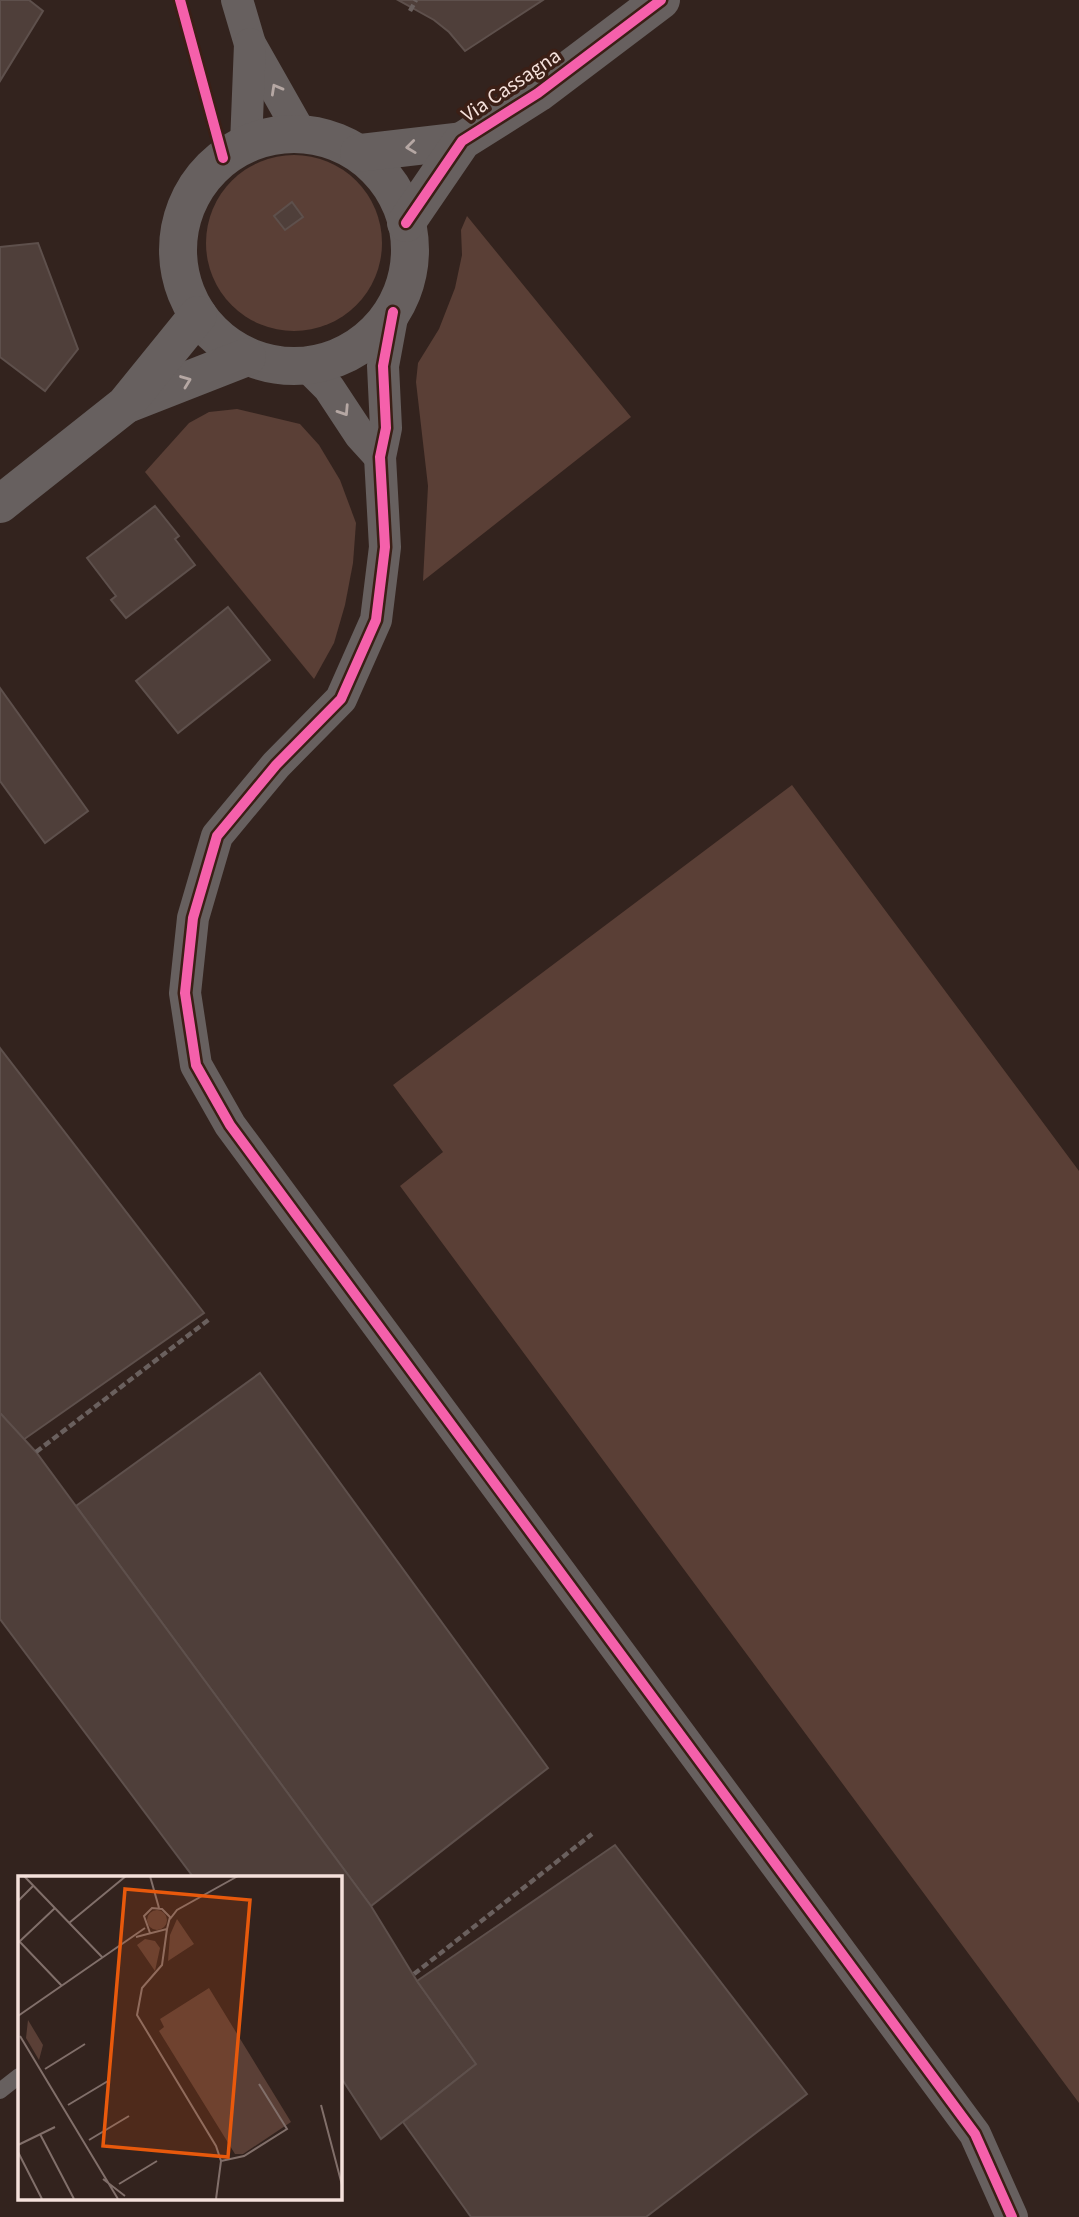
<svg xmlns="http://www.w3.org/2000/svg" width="1079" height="2217" font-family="'Source Sans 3',sans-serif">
  <rect width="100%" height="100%" fill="#33231e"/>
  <!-- green -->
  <g fill="#5a3f36">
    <circle cx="294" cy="243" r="88"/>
    <polygon points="467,216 631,417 423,581 428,486 416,382 418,363 439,329 455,288 462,255 461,230"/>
    <polygon points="237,409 300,424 319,445 340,480 356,523 353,563 345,605 334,643 314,679 145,472 189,423 209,412"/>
    <polygon points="792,785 1079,1171 1079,2103 400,1186 443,1152 393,1085"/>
  </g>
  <!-- building -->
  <g fill="#4f3f3a" stroke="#5e504c" stroke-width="2">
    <polygon points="0,0 29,0 43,11 0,81"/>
    <polygon points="398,0 543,0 465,51 449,32 434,20"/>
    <polygon points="292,202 303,217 285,230 274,216"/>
    <polygon points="38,243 78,349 45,391 0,357 0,247"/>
    <polygon points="155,506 179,536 175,539 195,565 126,618 111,600 116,596 87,558"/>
    <polygon points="228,607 270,660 178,733 136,681"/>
    <polygon points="0,688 88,811 45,843 0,781"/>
    <polygon points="0,1048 204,1313 23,1440 0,1413"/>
    <polygon points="260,1373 548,1768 371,1906 76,1506"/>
    <polygon points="0,1413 36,1452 371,1906 417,1981 476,2064 381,2139 340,2076 340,1878 194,1878 0,1619"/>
    <polygon points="615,1845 807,2094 646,2217 471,2217 403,2122 476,2064 417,1981"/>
  </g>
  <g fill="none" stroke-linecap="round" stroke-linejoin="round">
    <!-- path -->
    <g stroke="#6a605e" stroke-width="4.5" stroke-dasharray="7 3.5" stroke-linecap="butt">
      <polyline points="410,11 416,0"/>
      <polyline points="36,1452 211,1318"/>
      <polyline points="414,1974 592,1834"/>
    </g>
    <!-- service -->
    <polyline stroke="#67605f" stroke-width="16" points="0,2091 19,2076"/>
    <!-- minor -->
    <g stroke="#67605f" stroke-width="32">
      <polyline points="237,0 250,44 301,134"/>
      <polyline points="246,144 250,44"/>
      <polyline points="393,312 383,366 386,428 380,457 385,547 376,620 341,699 276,765 217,836 193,918 185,993 196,1065 230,1125 975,2134 1012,2217"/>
      <polyline points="307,366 329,388 360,435 380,457"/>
    </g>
    <!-- tertiary -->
    <g stroke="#67605f" stroke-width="38">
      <circle cx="294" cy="250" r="116"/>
      <polyline points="359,153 462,141"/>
      <polyline points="406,223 462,141 538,93 661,0"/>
      <polyline points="127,404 247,357"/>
      <polyline points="0,504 125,405 198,315"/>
    </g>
    <!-- cycleway casing -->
    <g stroke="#3b1f16" stroke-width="15">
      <g id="cycleway">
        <polyline points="180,0 223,158"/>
        <polyline points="406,223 462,141 538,93 661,0"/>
        <polyline points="393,312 383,366 386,428 380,457 385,547 376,620 341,699 276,765 217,836 193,918 185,993 196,1065 230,1125 975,2134 1012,2217"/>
      </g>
    </g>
    <!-- cycleway -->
    <use href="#cycleway" stroke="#f560ab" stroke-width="10"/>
  </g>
  <!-- one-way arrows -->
  <defs><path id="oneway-chevron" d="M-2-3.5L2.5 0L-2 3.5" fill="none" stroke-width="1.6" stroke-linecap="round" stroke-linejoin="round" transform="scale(1.75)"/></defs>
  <g stroke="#b5a7a3">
    <use href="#oneway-chevron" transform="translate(276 89) rotate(-119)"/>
    <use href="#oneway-chevron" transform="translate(411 147) rotate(173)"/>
    <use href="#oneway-chevron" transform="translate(186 381) rotate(-21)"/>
    <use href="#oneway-chevron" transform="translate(344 411) rotate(57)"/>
  </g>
  <g text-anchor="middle" stroke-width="7" stroke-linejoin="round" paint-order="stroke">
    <!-- street labels -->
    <g font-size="21" fill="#f5e1db" stroke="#3b1f16">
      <text transform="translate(511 85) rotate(-34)" y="7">Via Cassagna</text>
    </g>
  </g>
  <!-- overview -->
  <g transform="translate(18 1876)">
    <rect width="324" height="324" fill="#33231e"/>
    <path d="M129 44a10 10 0 1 1 20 0a10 10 0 1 1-20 0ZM159,43L176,68L150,85L152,59ZM127,63L137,65L142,72L137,95L119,69ZM191,112L273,246L225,278H217L141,155L146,151L142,143ZM10,144L25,169L21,184L8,162Z" fill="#5a3f36"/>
    <path fill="none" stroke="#816f6a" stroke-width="2" d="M6,0L85,82M132,0L141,32M0,25L15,10M152,43L159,34L220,0M51,47L108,0M149,53L144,89L124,112L119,139L198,270L203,285L198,323M118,61L149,53L152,41L144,33L134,32L126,40L132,57M1,65L44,110M1,66L37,32M0,140L127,52M2,160L100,323M27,193L67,168M50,229L90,205M303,229L324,309M22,258L56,323M71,264L111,240M0,269L37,251M0,276L24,323M203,285L226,280L269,253L241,208M85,303L107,320M101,308L139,285"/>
    <path fill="#e8590c" fill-opacity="0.15" stroke="#e8590c" stroke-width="3.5" d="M107,13L232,24L210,281L85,270Z"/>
    <rect width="324" height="324" fill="none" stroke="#f5e1db" stroke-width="3.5"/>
  </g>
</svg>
